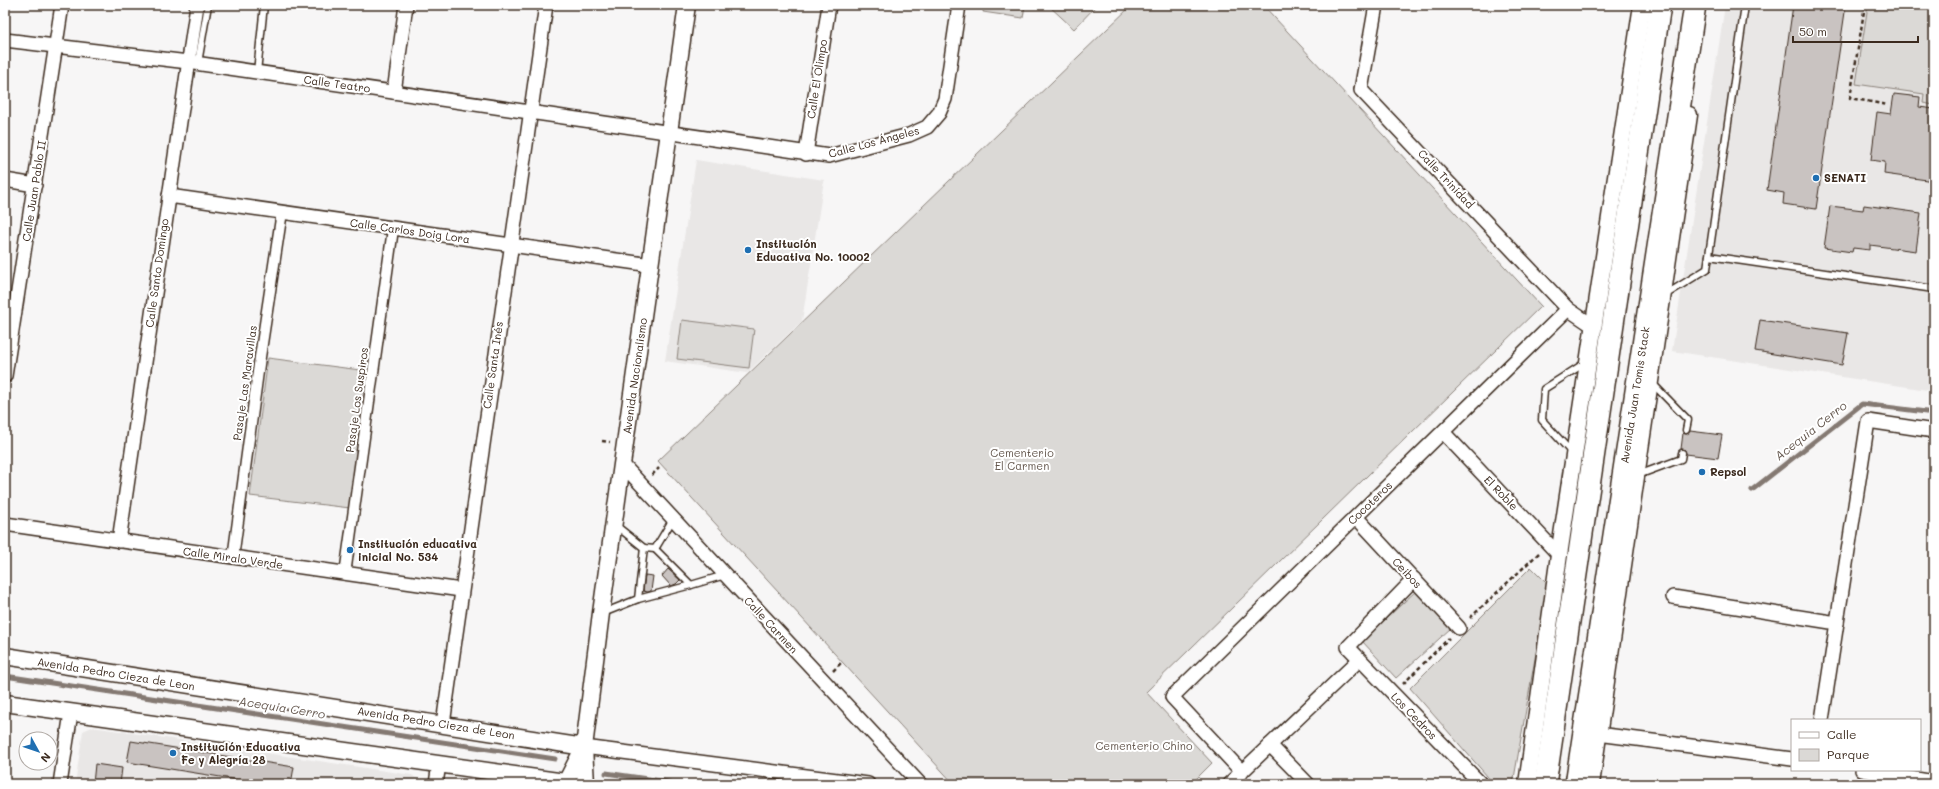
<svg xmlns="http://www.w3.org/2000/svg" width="1939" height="789" font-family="Mali,sans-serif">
  <rect width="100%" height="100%" fill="#f7f6f6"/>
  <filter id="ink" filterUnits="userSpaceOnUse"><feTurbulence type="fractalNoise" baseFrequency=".025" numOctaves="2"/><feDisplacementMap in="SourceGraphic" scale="8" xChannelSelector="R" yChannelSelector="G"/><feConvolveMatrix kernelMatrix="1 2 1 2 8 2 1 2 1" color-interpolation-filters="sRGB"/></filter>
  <g filter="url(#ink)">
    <!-- built -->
    <g fill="#e9e7e6">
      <polygon points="1725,5 1934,5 1934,391 1672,351"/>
      <polygon points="696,160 824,180 802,321 747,373 665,361"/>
      <polygon points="92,727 412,775 423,784 75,784 83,731"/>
    </g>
    <!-- green -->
    <g fill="#dbd9d6" stroke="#8b827a">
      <polygon points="984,5 1025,5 1023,18 983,12"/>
      <polygon points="1048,5 1097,5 1074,29"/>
      <polygon points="1132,5 1263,5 1541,306 1146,692 1212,763 1191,784 954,784 658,461"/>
      <polygon points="1868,5 1934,5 1934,105 1923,103 1924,94 1856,84"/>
      <polygon points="682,320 754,329 749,368 677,359"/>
      <polygon points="268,358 368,371 350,508 250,496"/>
      <polygon points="1531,567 1548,584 1513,784 1494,784 1410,688"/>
      <polygon points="1417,590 1451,628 1396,678 1362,641"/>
    </g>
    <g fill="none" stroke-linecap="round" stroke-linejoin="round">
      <!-- stream -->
      <g stroke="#847972" stroke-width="5">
        <polyline points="1752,490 1862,404 1934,413"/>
        <polyline points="5,676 555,759"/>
        <polyline points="606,773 682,784"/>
      </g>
    </g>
    <!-- building -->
    <g fill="#c9c3c1" stroke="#3b2a1e">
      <polygon points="1793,5 1846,5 1816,209 1783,204 1784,193 1767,190"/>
      <polygon points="1894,94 1920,97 1919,107 1934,109 1934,181 1884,174 1885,162 1871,160 1877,112 1891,114"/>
      <polygon points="1864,205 1921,213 1916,251 1870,245 1870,250 1853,248 1852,252 1824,248 1830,206 1863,210"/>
      <polygon points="1760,320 1848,333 1842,365 1755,351"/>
      <polygon points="1690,431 1722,435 1718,458 1686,454 1685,450 1681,449 1683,433 1687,434"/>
      <polygon points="668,569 680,580 676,584 671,586 662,576"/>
      <polygon points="645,575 653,576 651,591 648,592 643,591"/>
      <polygon points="131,741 294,767 291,784 264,784 127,762"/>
      <polygon points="95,764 122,768 120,784 93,784"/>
    </g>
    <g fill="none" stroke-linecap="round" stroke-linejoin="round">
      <!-- service casing -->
      <g stroke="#3b2a1e" stroke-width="9">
        <g id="service">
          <polyline points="198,63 208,5"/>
          <polyline points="257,72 264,5"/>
          <polyline points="1709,256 1934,289"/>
          <polyline points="1665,295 1707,269 1745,5"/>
          <polyline points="1652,383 1688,420 1686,430"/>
          <polyline points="1572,453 1542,420 1544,389 1585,363"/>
          <polyline points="1638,475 1681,459 1682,453"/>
          <polyline points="614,524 644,548 655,549 673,519"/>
          <polyline points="655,549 691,585 725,575"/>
          <polyline points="638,599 691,585"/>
          <polyline points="603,613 638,599 644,548"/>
        </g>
      </g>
      <!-- pedestrian casing -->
      <g stroke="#3b2a1e" stroke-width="13">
        <g id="pedestrian">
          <polyline points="233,558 260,357 282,212"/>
          <polyline points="345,574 393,229"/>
        </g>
      </g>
      <!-- minor casing -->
      <g stroke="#3b2a1e" stroke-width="16">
        <g id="minor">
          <polyline points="1376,5 1361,90 1568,309 1593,326"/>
          <polyline points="5,40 188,62 829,156 909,135 927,127 939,113 945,99 959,5"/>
          <polyline points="394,92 406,5"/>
          <polyline points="806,154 829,5"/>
          <polyline points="5,180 35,185"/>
          <polyline points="169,196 651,265"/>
          <polyline points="5,376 62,5"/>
          <polyline points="1443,432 1559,555"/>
          <polyline points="623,465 920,784"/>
          <polyline points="1356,517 1459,628"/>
          <polyline points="5,524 461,590"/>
          <polyline points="119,541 197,5"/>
          <polyline points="1414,579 1348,647 1481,784"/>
          <polyline points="1673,597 1837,623"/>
          <polyline points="1822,720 1868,421 1934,431"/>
          <polyline points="443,724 546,5"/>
          <polyline points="1598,734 1792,759"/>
          <polyline points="1270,745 1308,784"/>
          <polyline points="584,747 868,784"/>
          <polyline points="1862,770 1934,782"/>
          <polyline points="1242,772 1172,697 1568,309"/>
          <polyline points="60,784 71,713"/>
          <polyline points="436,784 439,764"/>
          <polyline points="1229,784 1359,660"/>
        </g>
      </g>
      <!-- tertiary casing -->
      <g stroke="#3b2a1e" stroke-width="19">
        <g id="tertiary">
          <polyline points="5,656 584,747"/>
          <polyline points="5,703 565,782"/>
          <polyline points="565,784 584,747"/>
          <polyline points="586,784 584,747 601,613 687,5"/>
          <polyline points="1527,784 1559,555 1642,5"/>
          <polyline points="1591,784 1689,115"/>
        </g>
      </g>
      <!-- primary casing -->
      <g stroke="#3b2a1e" stroke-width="24">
        <g id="primary">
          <polyline points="1545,784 1660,5"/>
          <polyline points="1576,784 1695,5"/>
        </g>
      </g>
      <!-- path -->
      <g stroke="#3b2a1e" stroke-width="2.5" stroke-dasharray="4 3" stroke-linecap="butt">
        <polyline points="1865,5 1850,98 1888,105"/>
        <polyline points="602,441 610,442"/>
        <polyline points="652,475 659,468"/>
        <polyline points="1470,618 1539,553"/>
        <polyline points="833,671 841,663"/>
        <polyline points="1403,684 1449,638"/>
      </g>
      <!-- service -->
      <use href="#service" stroke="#fff" stroke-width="6"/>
      <!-- pedestrian -->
      <use href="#pedestrian" stroke="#fff" stroke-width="10"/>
      <!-- minor -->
      <use href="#minor" stroke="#fff" stroke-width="13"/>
      <!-- tertiary -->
      <use href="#tertiary" stroke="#fff" stroke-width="16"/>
      <!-- primary -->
      <use href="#primary" stroke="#fff" stroke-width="21"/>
    </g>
  </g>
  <!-- markers -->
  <g fill="#1f6fb2" stroke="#fff" stroke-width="1.5">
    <circle cx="1816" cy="178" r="4"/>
    <circle cx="748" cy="250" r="4"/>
    <circle cx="1702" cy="472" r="4"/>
    <circle cx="350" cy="550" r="4"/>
    <circle cx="173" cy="753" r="4"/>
  </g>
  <g text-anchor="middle" stroke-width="4" stroke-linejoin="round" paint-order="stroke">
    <!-- street labels -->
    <g font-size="11" fill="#3b2a1e" stroke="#fff">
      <text transform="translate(817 79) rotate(-81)" y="4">Calle El Olimpo</text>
      <text transform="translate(337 84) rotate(8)" y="4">Calle Teatro</text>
      <text transform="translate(874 142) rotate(-15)" y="4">Calle Los Ángeles</text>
      <text transform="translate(1446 179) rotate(47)" y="4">Calle Trinidad</text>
      <text transform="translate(34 191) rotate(-81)" y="4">Calle Juan Pablo II</text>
      <text transform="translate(410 231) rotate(8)" y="4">Calle Carlos Doig Lora</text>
      <text transform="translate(157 273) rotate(-82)" y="4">Calle Santo Domingo</text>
      <text transform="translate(493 365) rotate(-82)" y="4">Calle Santa Inés</text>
      <text transform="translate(635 376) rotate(-82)" y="4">Avenida Nacionalismo</text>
      <text transform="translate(245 383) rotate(-82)" y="4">Pasaje Las Maravillas</text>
      <text transform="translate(1635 395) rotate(-81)" y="4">Avenida Juan Tomis Stack</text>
      <text transform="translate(357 400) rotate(-82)" y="4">Pasaje Los Suspiros</text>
      <text transform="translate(1501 493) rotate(46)" y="4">El Roble</text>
      <text transform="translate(1370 503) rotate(-44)" y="4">Cocoteros</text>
      <text transform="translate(233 558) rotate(8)" y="4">Calle Miralo Verde</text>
      <text transform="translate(1407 573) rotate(47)" y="4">Ceibos</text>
      <text transform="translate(771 625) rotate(47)" y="4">Calle Carmen</text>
      <text transform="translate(116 674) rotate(9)" y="4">Avenida Pedro Cieza de Leon</text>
      <text transform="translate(1414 716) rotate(46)" y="4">Los Cedros</text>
      <text transform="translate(436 723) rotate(9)" y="4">Avenida Pedro Cieza de Leon</text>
    </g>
    <!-- poi labels -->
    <g font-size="11" font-weight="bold" fill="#3b2a1e" stroke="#fff" text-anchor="start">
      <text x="1824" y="182">SENATI</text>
      <text x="756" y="248">Institución<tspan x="756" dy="13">Educativa No. 10002</tspan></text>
      <text x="1710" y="476">Repsol</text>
      <text x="358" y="548">Institución educativa<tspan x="358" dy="13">inicial No. 534</tspan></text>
      <text x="181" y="751">Institución Educativa<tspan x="181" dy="13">Fe y Alegría 28</tspan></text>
    </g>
    <!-- park labels -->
    <g font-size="11" fill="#63564c" stroke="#fff">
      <text x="1022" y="457">Cementerio<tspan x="1022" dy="13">El Carmen</tspan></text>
      <text x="1144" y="750">Cementerio Chino</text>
    </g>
    <!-- water labels -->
    <g font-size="12" font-style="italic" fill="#65584f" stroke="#fff">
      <text transform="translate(1811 431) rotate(-38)" y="4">Acequia Cerro</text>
      <text transform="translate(282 708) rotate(9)" y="4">Acequia Cerro</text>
    </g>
  </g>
  <!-- margin -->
  <rect width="1939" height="789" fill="none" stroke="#fff" stroke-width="20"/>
  <rect x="10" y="10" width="1919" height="769" fill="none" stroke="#3b2a1e" stroke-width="1.5" filter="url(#ink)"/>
  <!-- legend -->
  <rect x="1791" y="719" width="130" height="52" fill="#ffffff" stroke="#b1aaa5"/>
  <rect x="1799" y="732" width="20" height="6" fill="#ffffff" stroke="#b1aaa5"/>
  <text x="1827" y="739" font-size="12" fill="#3b2a1e">Calle</text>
  <rect x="1799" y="749" width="20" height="12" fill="#dbd9d6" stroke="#b1aaa5"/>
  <text x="1827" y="759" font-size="12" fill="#3b2a1e">Parque</text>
  <!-- north arrow -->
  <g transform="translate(38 751) rotate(130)"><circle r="19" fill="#ffffff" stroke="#b1aaa5"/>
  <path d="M0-3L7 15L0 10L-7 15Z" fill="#1f6fb2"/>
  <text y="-6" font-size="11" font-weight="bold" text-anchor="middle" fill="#3b2a1e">N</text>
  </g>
  <!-- scale -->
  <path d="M1793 36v6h125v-6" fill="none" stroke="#3b2a1e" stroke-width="2"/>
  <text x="1799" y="36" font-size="12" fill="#3b2a1e" stroke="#ffffff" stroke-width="3" paint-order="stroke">50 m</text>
</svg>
